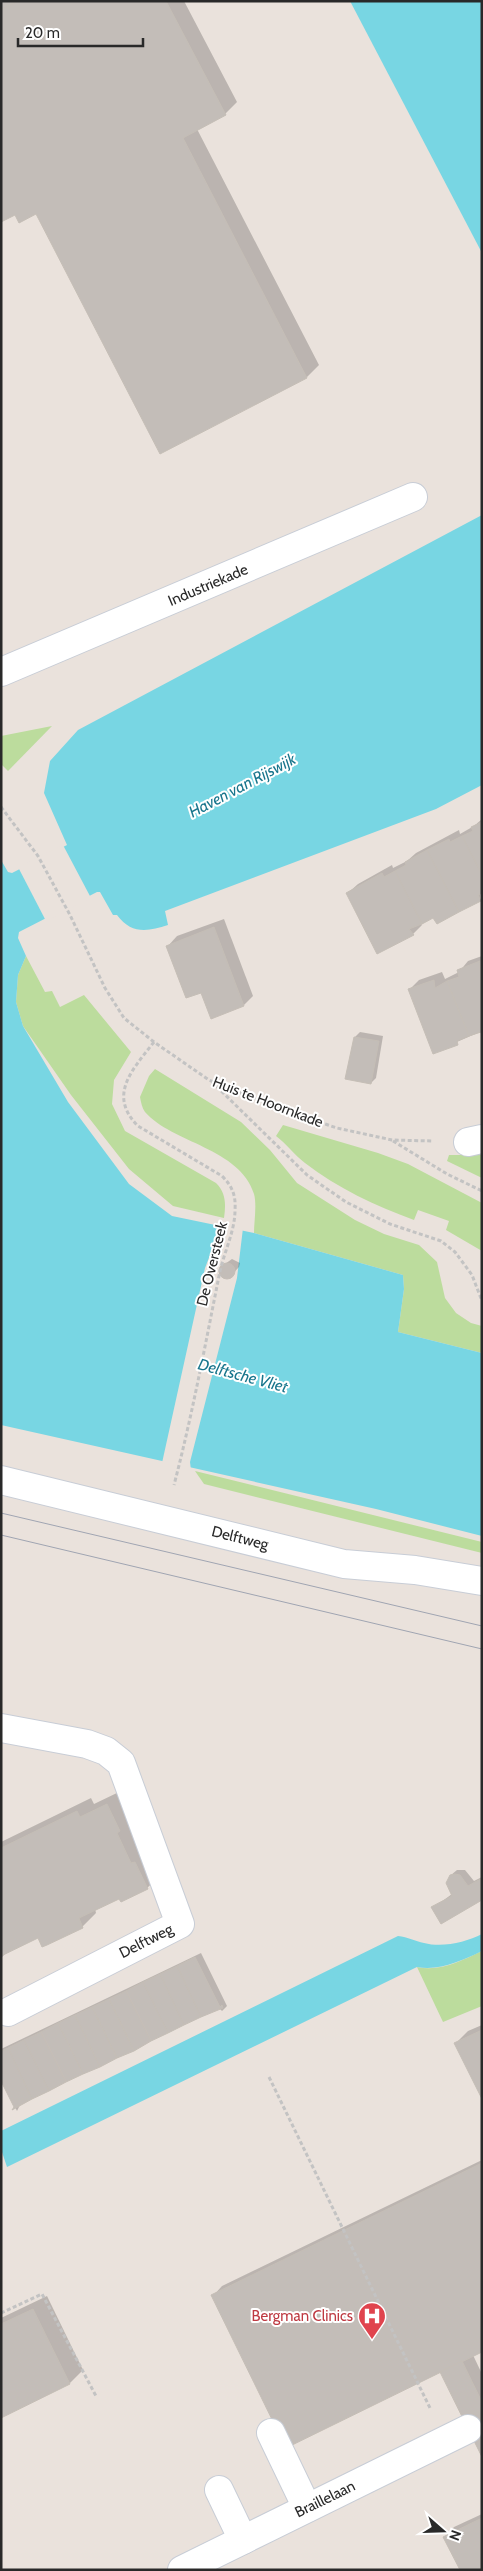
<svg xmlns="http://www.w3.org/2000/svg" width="483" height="2571" font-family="Cabin,sans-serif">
  <rect width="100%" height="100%" fill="#eae2dc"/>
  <!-- green -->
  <g fill="#bcdc9d">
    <polygon points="52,726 8,771 1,764 1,736"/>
    <path d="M26,956L45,992L52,991L60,1007L84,995L131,1052L114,1080L112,1104L125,1131L216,1183C226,1193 226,1204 224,1218L173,1206L129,1169L71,1095L23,1026L16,1002L18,975Z"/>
    <path d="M155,1069L241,1122L270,1150L297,1183L355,1220L384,1234L419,1245L437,1262L445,1298L456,1313L471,1323L482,1326V1353L398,1332L404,1289L403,1275L254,1233C254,1222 257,1205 254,1194C240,1148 172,1143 145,1112C142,1108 141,1102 140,1097L149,1076Z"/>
    <path d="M283,1125L378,1153L408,1164L482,1203V1251L446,1230L449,1221L418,1210L414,1220C376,1206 337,1188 305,1163C294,1155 287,1144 276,1136Z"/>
    <polygon points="449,1155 482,1155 482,1178 447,1161"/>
    <polygon points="195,1471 482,1542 482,1553 204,1484"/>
    <path d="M482,1951V2006L443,2022L417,1967C440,1972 461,1961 482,1951Z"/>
  </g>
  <!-- water -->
  <g fill="#78d6e3">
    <polygon points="350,1 482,1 482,253"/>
    <path d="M482,515V785L436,809L165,911L168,925C147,932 131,934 117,915H113L100,892H97L19,932L18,938L26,956L18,975L16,1002L23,1026L68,1102L129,1184L172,1216L254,1233L403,1275L404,1289L398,1332L482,1353V1536L376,1509L1,1425V860L8,872L12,873L67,845L44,793L50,761L78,730Z"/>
    <path d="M482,1934V1951C461,1961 440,1971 417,1967L7,2167L1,2149V2131L398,1936C408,1937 415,1941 424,1943C443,1948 466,1942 482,1934Z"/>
  </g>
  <!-- pier -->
  <g fill="#eae2dc">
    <polygon points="63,845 91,898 46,921 18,867"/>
    <polygon points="222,1224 243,1228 237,1278 190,1462 191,1470 162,1463 205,1268"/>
  </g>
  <!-- shadow -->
  <g fill="#0003">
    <polygon points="1,1 184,1 237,102 225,114 197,129 319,365 307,377 161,452 36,212 15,214"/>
    <polygon points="482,819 480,900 420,922 422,925 412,935 348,893 358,884 392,865 393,868 407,861 416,853 459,830 460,834 474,826"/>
    <polygon points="224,919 253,996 244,1005 202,991 168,946 177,936"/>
    <polygon points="482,956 482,1031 434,1052 410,989 419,980 442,972 445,979 459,972 468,961"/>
    <polygon points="360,1032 383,1036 376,1078 371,1083 355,1037"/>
    <polygon points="232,1259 240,1263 239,1267 229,1278 222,1276 222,1266"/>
    <polygon points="121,1791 162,1874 147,1888 122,1901 120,1897 95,1909 96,1913 82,1927 39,1937 7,1952 1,1958 1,1842 91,1798 94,1804"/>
    <polygon points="457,1870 465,1870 474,1881 482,1877 482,1899 433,1908 452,1894 451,1875"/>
    <polygon points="201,1953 227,2006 222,2011 218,2007 21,2103 17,2111 1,2079 1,2049"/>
    <polygon points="482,2025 482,2096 456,2043 468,2031"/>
    <polygon points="482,2160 482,2350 473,2355 482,2374 482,2454 441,2370 213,2296 222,2286"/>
    <polygon points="47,2296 83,2370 70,2383 1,2417 1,2318"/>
    <polygon points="482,2514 482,2570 445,2537 454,2527"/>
  </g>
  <!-- building -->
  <g fill="#c3bdb8" stroke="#c5beb6">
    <polygon points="1,1 18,1 1,10"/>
    <polygon points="18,1 166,1 226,115 183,138 307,378 160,454 36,214 19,223 15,215 1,222 1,10"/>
    <polygon points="482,822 482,875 462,836 473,831 471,827"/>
    <polygon points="462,836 482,875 482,893 478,895 481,901 459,912 427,850 449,839 450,842"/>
    <polygon points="427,850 459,912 437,924 433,918 422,924 395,871 406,865 405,862"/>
    <polygon points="395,871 422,924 409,929 414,935 377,954 346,893 382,873 384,877"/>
    <polygon points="214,927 244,1006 211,1019 201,993 186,998 166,946"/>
    <polygon points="480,961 482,1036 481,1032 469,1036 447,981 459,977 457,970"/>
    <polygon points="434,980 435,988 447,981 469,1036 457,1041 458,1045 433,1054 408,989"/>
    <polygon points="354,1037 379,1041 371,1084 345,1079"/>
    <circle cx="227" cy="1271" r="8"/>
    <polygon points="107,1804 120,1831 117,1833 131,1863 135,1862 148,1889 121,1902 119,1899 79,1918 83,1928 47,1945 42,1947 38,1938 1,1956 1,1848 77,1811 80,1817"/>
    <polygon points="455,1874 460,1875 468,1886 482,1878 482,1900 441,1924 431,1907 452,1896 446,1883 450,1875"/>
    <polygon points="195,1957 220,2007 222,2005 223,2008 201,2017 177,1966"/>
    <polygon points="177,1966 201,2017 184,2025 160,1974"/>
    <polygon points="160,1974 184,2025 168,2033 143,1982"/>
    <polygon points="143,1982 168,2033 151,2041 126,1991"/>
    <polygon points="126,1991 151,2041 134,2051 109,1999"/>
    <polygon points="109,1999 134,2051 117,2058 92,2007"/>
    <polygon points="92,2007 117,2058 100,2067 75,2015"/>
    <polygon points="75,2015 100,2067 83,2074 58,2023"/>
    <polygon points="58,2023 83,2074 66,2082 41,2032"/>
    <polygon points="482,2030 482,2099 454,2043"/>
    <polygon points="41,2032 66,2082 49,2091 24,2040"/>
    <polygon points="24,2040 49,2091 32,2099 8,2048"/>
    <polygon points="8,2048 32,2099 12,2110 14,2107 1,2081 1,2051"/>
    <polygon points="482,2163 482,2352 286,2448 211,2295"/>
    <polygon points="33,2309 70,2384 1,2418 1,2324"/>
    <polygon points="462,2361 482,2402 482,2457 440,2372"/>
    <polygon points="482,2518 482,2570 460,2570 443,2537"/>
  </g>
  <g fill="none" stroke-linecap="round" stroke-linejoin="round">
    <!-- minor casing -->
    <g stroke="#c8cdd6" stroke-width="30">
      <g id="minor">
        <polyline points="1,672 413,497"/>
        <polyline points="468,1142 482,1139"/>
        <polyline points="1,1480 344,1564 415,1570 482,1581"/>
        <polyline points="1,1728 87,1744 106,1751 121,1763 180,1924 8,2012"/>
        <polyline points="271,2433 307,2508"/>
        <polyline points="219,2490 243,2540"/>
        <polyline points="182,2570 468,2429"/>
      </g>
    </g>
    <!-- path -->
    <g stroke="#c3c3c3" stroke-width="3" stroke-dasharray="4 2.5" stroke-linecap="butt">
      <polyline points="1,807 38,856 70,915 105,988 124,1018 154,1042 209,1080 278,1108 337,1128 392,1140 433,1141"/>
      <path d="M154,1042C133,1069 107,1095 138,1126L222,1176C232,1186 236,1195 235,1210C235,1232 223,1254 219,1276C205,1346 192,1416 174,1485"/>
      <polyline points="212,1082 307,1175 346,1202 390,1224 441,1241 455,1252 472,1275 482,1301"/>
      <polyline points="393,1141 447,1174 482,1191"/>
      <polyline points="269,2077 430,2408"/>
      <polyline points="1,2313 42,2294 96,2396"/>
    </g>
    <!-- minor -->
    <use href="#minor" stroke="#fff" stroke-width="28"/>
    <!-- tram -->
    <g stroke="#a0a5b2" stroke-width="1">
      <polyline points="1,1513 482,1626"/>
      <polyline points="1,1535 482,1649"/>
    </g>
  </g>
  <!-- icons -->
  <defs>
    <g id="hospital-pin" transform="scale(1.4375)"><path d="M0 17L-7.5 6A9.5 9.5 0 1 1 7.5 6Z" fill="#e0444e" stroke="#fff"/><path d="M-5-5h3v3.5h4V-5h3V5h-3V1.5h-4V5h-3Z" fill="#fff"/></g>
  </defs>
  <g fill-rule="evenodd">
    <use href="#hospital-pin" x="372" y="2316"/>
  </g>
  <g text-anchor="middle" stroke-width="4" stroke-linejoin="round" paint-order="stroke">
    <!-- street labels -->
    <g font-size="15" fill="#292929" stroke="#fff">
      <text transform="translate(208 585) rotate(-23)" y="5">Industriekade</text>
      <text transform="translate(268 1102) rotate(21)" y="5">Huis te Hoornkade</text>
      <text transform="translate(212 1264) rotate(-76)" y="5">De Oversteek</text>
      <text transform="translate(240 1538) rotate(14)" y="5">Delftweg</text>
      <text transform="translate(146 1941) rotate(-27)" y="5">Delftweg</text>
      <text transform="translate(325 2499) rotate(-26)" y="5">Braillelaan</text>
    </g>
    <!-- health labels -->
    <g font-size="15" fill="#be3a42" stroke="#fff" text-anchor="end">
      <text x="353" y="2321">Bergman Clinics</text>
    </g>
    <!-- water labels -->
    <g font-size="16" font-style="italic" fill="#19768d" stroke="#fff">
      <text transform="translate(242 785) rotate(-28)" y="6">Haven van Rijswijk</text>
      <text transform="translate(243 1375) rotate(15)" y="6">Delftsche Vliet</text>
    </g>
  </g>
  <!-- border -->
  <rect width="483" height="2571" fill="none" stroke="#292929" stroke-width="5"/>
  <!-- north arrow -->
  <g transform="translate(443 2531) rotate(110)" stroke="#ffffff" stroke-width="4" paint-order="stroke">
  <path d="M0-4L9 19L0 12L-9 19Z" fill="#292929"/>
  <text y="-8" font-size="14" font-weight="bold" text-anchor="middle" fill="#292929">N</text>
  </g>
  <!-- scale -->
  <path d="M18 38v8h125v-8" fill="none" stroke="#292929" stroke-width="2.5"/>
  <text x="25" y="38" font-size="15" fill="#292929" stroke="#ffffff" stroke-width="4" paint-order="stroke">20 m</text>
</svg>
